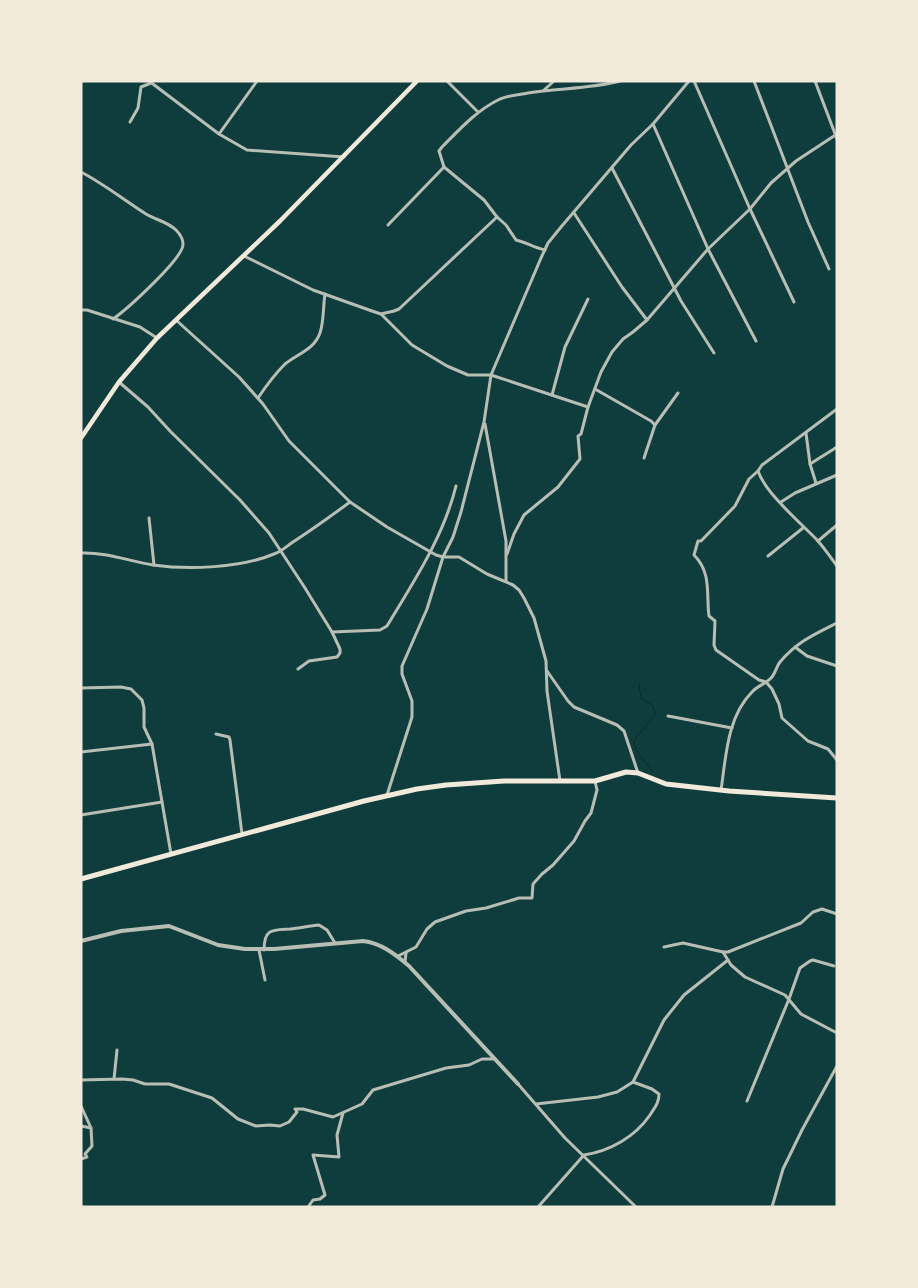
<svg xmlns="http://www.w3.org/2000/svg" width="918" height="1288" font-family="Ubuntu,sans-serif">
  <rect width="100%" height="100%" fill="#0f3d3e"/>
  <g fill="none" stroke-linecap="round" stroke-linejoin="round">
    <!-- stream -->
    <path stroke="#0a2a2b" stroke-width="1" d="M639,684L641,698L653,706L655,715C631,746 625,736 652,771"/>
    <!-- minor -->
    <g stroke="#b8beb3" stroke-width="3">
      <polyline points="149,81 219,134 247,150 344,157"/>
      <polyline points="447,81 478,112"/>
      <polyline points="694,81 750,209 794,302"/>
      <polyline points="754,81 808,222 829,269"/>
      <polyline points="815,81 837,139"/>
      <polyline points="544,90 554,81"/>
      <polyline points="130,122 138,108 141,87 151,83"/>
      <polyline points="653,124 708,249 756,341"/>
      <polyline points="219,134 257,81"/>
      <polyline points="612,168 681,301 714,353"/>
      <path d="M81,172C104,184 124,200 146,214C156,220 168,222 176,230C180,234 183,239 183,244C184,258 126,310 113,319"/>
      <polyline points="574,213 622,287 647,320"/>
      <polyline points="388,225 444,167"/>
      <path d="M545,250C534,248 526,242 516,240L506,225L497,217L484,200L444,167L439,151L442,147C459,130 476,111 498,100C507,95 518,95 528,93C558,88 590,89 620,81"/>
      <polyline points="244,256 313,290 372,311 381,314 394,311 399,309 497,217"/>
      <polyline points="81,310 87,310 140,327 157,338"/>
      <polyline points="381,314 412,345 447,366 468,375 491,375 588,407 601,372 612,352 623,339 633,332 647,320 708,249 750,209 771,183 796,161 837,134"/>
      <polyline points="176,320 239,377 263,404 289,441 350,502 387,527 436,555 443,557 459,557 487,574 513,585 519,590 524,598 534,618 546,661 547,691 560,781"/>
      <polyline points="119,382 148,407 170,431 240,500 269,533 305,588 332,632 340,649 340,653 337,657 309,661 298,669"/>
      <polyline points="595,389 651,421 655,425 644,458"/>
      <polyline points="552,395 565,347 588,299"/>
      <path d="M258,398C266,386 275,374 285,364C297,354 314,350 320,333C324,321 323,307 325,294"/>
      <path d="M837,409L762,465L758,471L749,479L735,506L701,541H698L694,555C712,573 706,594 709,616L715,621L714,645L716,650L759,680L766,682L772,689L779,704L782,718L808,741L828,749L837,760"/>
      <polyline points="485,424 506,541 506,581"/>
      <polyline points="655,425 678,393"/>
      <polyline points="806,433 810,464 816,483"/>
      <polyline points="810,464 837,447"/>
      <path d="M758,471C766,494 801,523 818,541C825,549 831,558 837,566"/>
      <polyline points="781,502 795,493 837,475"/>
      <polyline points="149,518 154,565"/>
      <polyline points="818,541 837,525"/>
      <path d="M81,553C105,552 129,561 153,565C188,570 241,568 274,554C281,552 287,546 293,542C313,529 331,516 350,502"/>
      <polyline points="507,554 514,534 524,515 558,487 580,459 578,436 581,434 588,407"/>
      <polyline points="768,556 803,528"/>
      <path d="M332,632L380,630L387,626C414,581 443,538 456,486"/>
      <polyline points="795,647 807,656 837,666"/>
      <polyline points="547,671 568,701 574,707 617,725 624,731 638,773"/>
      <polyline points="81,688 121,687 131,689 142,700 144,708 144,727 152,744 171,854"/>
      <polyline points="668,716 732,728"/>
      <polyline points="216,734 229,737 230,740 242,834"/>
      <polyline points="81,752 152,744"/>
      <path d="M721,790C726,757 727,717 752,692C757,686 765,684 770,679C775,675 776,667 780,662C797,642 813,635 837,623"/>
      <polyline points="387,795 412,717 412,701 402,674 402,666 427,609 443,557 453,537 461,512 484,422 491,375 541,258 548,243 561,227 631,145 653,124 689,81"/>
      <polyline points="81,815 162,802"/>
      <polyline points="664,947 683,943 723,952 728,952 801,923 813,912 822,909 837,914"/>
      <polyline points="259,950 265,980"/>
      <path d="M264,950C264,928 273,930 290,929C300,928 309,926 319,925L327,930L335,943"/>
      <polyline points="723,952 731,965 745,977 785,995 801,1014 837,1033"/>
      <polyline points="398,956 416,947 427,929 435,922 466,911 486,908 519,898 532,898 533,884 542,874 553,865 574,841 585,821 591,813 597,790 595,781"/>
      <polyline points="405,962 406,953"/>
      <polyline points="114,1079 117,1050"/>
      <polyline points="81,1080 122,1079 133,1080 145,1084 169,1084 212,1098 238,1119 256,1126 270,1125 280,1126 289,1122 297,1112 295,1109 303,1109 333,1117 362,1104 373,1090 446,1068 469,1065 482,1059 494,1059"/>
      <polyline points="518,1084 565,1138 636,1207"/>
      <polyline points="747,1101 789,999 800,968 810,961 813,960 834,966"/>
      <polyline points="536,1104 598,1097 617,1092 633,1082"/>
      <polyline points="81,1106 91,1128 81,1126"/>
      <polyline points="81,1159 87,1157 85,1154 92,1146 91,1128"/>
      <polyline points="308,1207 313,1200 320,1199 325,1195 313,1155 339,1157 337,1135 343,1113"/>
      <path d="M538,1207L584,1155C610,1151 635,1137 650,1115C655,1107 659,1103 659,1094L652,1089L633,1082L664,1020L684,995L728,960"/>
      <polyline points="772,1207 783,1169 802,1130 837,1066"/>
    </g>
    <!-- tertiary -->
    <path stroke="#b8beb3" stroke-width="4" d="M81,941L121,931L169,926L218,945L245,949H274L363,941C381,943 395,954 409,966L518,1084"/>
    <!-- secondary -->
    <polyline stroke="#f1e9da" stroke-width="4.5" points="81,438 119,382 157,338 280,221 417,81"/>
    <!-- trunk -->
    <polyline stroke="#f1e9da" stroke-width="5" points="81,879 364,801 417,789 446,785 504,781 595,781 626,772 638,773 666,784 729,791 837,798"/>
  </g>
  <!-- border -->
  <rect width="918" height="1288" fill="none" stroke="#f1e9da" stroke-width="165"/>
</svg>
